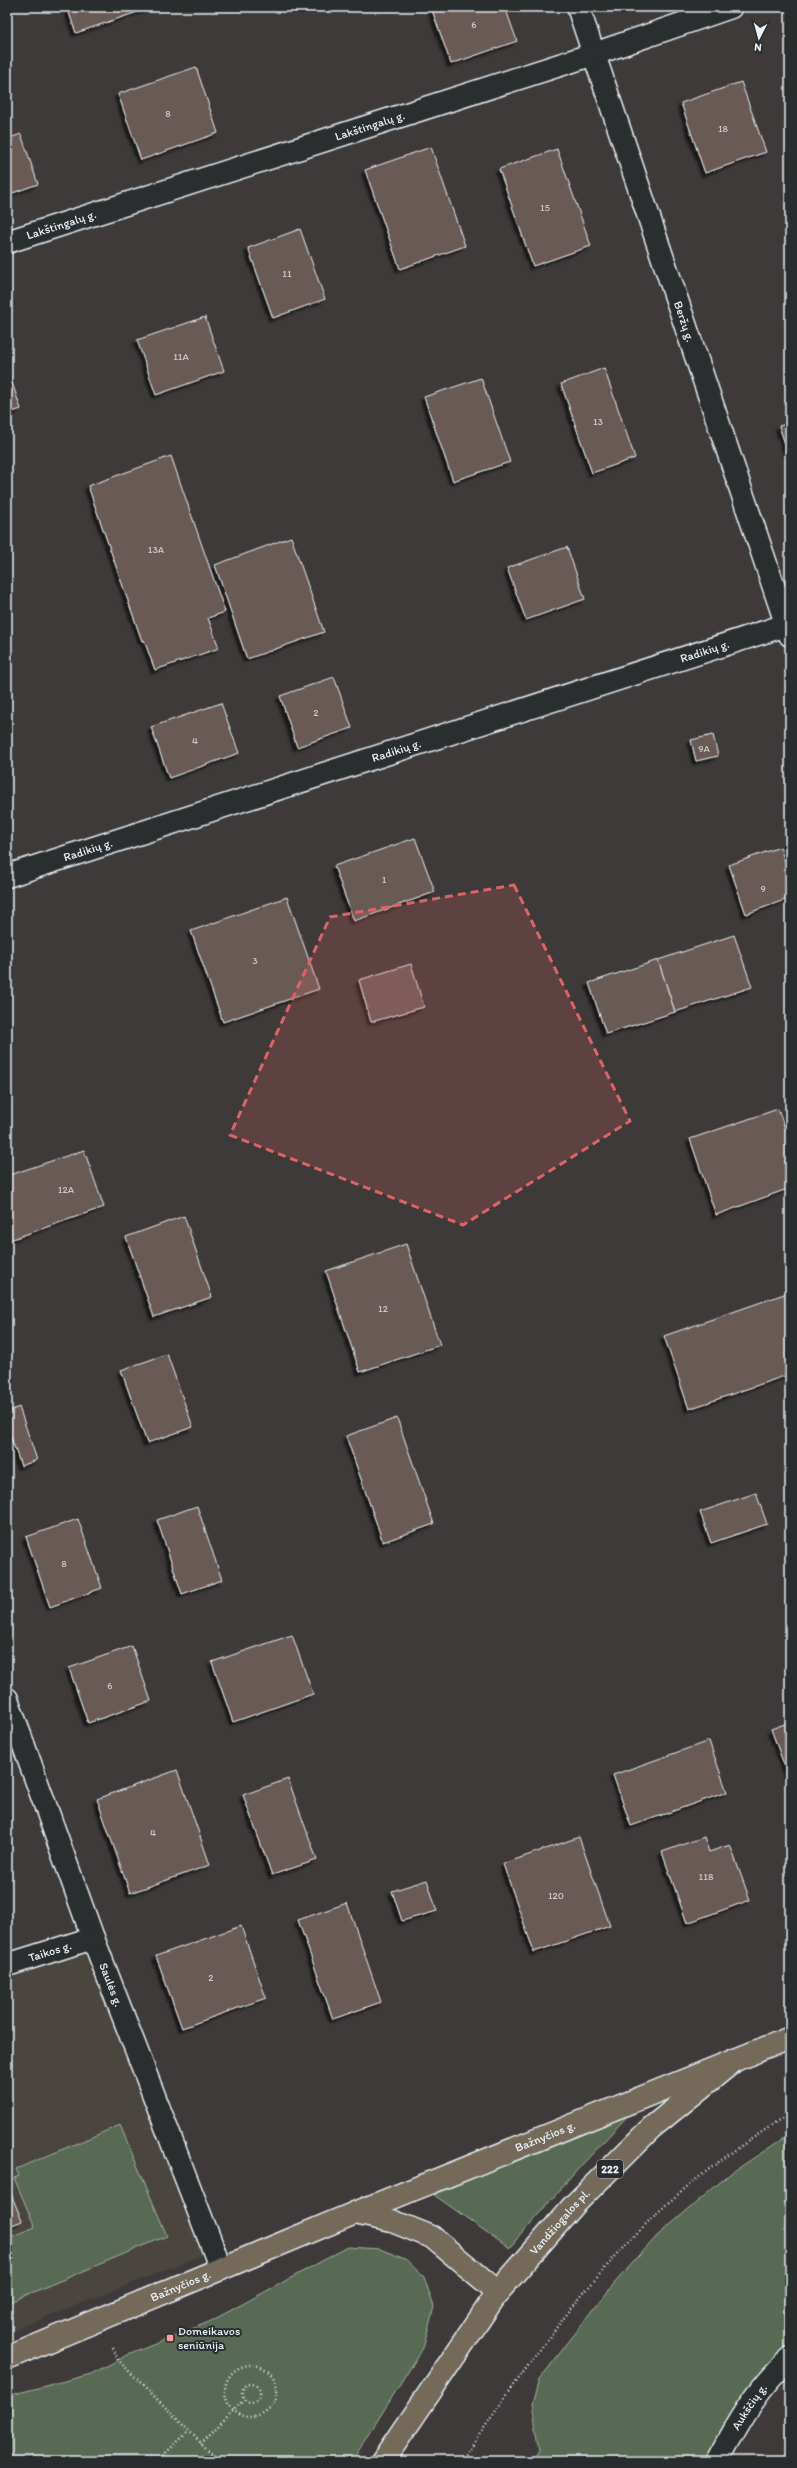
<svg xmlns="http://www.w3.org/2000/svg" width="797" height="2468" font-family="Itim,sans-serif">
  <defs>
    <filter id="shadow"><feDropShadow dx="-3.5" dy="3.5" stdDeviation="1" flood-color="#0009"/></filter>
  </defs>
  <rect width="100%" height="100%" fill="#3e3a39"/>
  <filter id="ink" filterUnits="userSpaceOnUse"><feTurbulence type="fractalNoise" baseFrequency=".025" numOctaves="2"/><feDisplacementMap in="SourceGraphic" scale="8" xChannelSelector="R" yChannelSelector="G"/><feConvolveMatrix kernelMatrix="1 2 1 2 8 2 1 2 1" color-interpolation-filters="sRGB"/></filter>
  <g filter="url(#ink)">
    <!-- built -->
    <polygon fill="#4c4441" points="93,1938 213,2251 7,2333 7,1965"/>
    <!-- green -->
    <g fill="#586a53" stroke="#a0aea6">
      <polygon points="633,2110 579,2168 509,2248 434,2195"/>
      <polygon points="120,2125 167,2236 7,2303 7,2238 35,2227 14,2178 19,2176 16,2169"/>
      <polygon points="790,2134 790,2359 717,2461 533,2461 540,2450 532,2404 539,2380 612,2286 657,2236 731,2173"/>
      <polygon points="348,2247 380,2249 405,2259 424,2277 434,2307 423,2348 352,2461 7,2461 7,2396 91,2374 128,2355 211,2321"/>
    </g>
    <!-- building -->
    <g fill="#6b5a54" stroke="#e8f1f8" filter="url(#shadow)">
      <polygon points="67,7 152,7 76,33"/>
      <polygon points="431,7 505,7 517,41 451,64"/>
      <polygon points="196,67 218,133 141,160 118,94"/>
      <polygon points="741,82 766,152 705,173 681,103"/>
      <polygon points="21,134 38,184 7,195 7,139"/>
      <polygon points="431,147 465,246 400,269 365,170"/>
      <polygon points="557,149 591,246 533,266 499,169"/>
      <polygon points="300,229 325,299 273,318 248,248"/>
      <polygon points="205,317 224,371 156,395 137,340"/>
      <polygon points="7,368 21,409 7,414"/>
      <polygon points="604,368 635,458 592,473 561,384"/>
      <polygon points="481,378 510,462 453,481 424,397"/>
      <polygon points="790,423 790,459 779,426"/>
      <polygon points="171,456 225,612 208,618 219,648 155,670 144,640 142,641 88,486"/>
      <polygon points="291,537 324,632 247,659 215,565"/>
      <polygon points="567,547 585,599 526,620 507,568"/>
      <polygon points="334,677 352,728 297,747 280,696"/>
      <polygon points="221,703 239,753 169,778 151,727"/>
      <polygon points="713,735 718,756 696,761 691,740"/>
      <polygon points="415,838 435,892 354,921 334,866"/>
      <polygon points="780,847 790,877 790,898 746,914 729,865"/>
      <polygon points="287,897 319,989 223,1022 191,931"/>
      <polygon points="734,935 752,987 675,1012 658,960"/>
      <polygon points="658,960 675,1012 606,1034 589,983"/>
      <polygon points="411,964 424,1007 371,1022 359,980"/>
      <polygon points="778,1109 790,1142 790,1188 716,1215 690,1139"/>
      <polygon points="84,1150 104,1207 7,1241 7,1176"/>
      <polygon points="184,1216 212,1297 154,1317 126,1237"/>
      <polygon points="406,1244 440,1345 360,1372 326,1271"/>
      <polygon points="790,1292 790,1374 689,1409 664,1336"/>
      <polygon points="167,1354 193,1427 147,1443 121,1370"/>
      <polygon points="19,1407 37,1460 21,1466 7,1426 7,1412"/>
      <polygon points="397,1418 434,1524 383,1542 346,1436"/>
      <polygon points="756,1493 767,1524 711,1543 700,1512"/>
      <polygon points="197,1506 222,1580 182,1594 157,1520"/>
      <polygon points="78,1519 102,1588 50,1607 26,1537"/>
      <polygon points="292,1635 313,1694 233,1722 212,1662"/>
      <polygon points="132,1646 151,1701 88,1723 69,1668"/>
      <polygon points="790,1722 790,1781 771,1729"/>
      <polygon points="709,1741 727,1792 631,1826 613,1775"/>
      <polygon points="177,1770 210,1865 130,1893 97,1799"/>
      <polygon points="288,1779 317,1860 272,1875 243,1795"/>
      <polygon points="579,1837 610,1926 534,1952 503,1864"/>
      <polygon points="704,1837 709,1852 730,1845 750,1900 687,1923 662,1852"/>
      <polygon points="427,1880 437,1911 402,1921 392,1891"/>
      <polygon points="347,1903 381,2002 333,2019 298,1920"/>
      <polygon points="241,1926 266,1998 182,2028 156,1956"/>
      <polygon points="7,2184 22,2221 7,2227"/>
    </g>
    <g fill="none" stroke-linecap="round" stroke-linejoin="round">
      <!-- minor casing -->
      <g stroke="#e8f1f8" stroke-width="25">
        <g id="minor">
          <path id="s1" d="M578,7L790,635"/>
          <path id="s2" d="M7,242L594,54L731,7"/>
          <path id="s3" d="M7,876L786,625"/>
          <path id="s4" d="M7,1699L93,1938L221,2269"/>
          <path id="s5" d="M7,1965L93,1938"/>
          <path id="s6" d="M717,2461C737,2424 758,2386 790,2359"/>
        </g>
      </g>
      <!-- major casing -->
      <g stroke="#e8f1f8" stroke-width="25">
        <g id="major">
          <polyline points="355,2213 392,2221 432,2237 498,2292"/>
          <path id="s7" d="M7,2358L355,2213L735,2060"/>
          <path id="s8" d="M383,2461L498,2292L574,2205L651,2128L735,2060L790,2038"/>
        </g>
      </g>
      <!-- path -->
      <g stroke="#e8f1f8" stroke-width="2.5" stroke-dasharray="1 3" stroke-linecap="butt">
        <polyline points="113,2348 118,2360 219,2461"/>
        <circle cx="251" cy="2391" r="26"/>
        <circle cx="251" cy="2393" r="9"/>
        <polyline points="201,2443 245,2399"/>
        <polyline points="157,2461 189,2431"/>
        <path d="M461,2461C516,2382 571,2301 639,2231C682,2186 737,2147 790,2114"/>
      </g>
      <!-- minor -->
      <use href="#minor" stroke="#2a2d2e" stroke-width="22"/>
      <!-- major -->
      <use href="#major" stroke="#746a5a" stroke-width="22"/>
    </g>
  </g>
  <!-- marked area -->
  <path fill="#db6466" fill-opacity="0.2" stroke="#db6466" stroke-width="3" stroke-dasharray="8 5" stroke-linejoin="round" d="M514,885L630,1121L463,1225L230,1135L330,917Z"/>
  <!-- markers -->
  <rect fill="#ff9aa2" stroke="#2a2d2e" stroke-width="1.5" x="166" y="2334" width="8" height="8" rx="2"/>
  <g text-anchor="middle" stroke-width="4" stroke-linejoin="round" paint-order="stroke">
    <!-- number labels -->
    <g font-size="10" fill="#c9cbcf">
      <text x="474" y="28">6</text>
      <text x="168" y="117">8</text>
      <text x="723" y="132">18</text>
      <text x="545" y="211">15</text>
      <text x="287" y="277">11</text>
      <text x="181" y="360">11A</text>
      <text x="598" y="425">13</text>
      <text x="156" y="553">13A</text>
      <text x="316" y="716">2</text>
      <text x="195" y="744">4</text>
      <text x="704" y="752">9A</text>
      <text x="384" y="883">1</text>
      <text x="763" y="892">9</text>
      <text x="255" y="964">3</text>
      <text x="66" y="1193">12A</text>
      <text x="383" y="1312">12</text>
      <text x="64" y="1567">8</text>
      <text x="110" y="1689">6</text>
      <text x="153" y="1836">4</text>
      <text x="706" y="1880">118</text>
      <text x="556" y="1899">120</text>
      <text x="211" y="1981">2</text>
    </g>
    <!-- shield labels -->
    <rect fill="#2a2d2e" stroke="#afb6bb" stroke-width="1" x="597" y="2160" width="26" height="18" rx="3"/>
    <g font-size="11" font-weight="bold" fill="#e8f1f8">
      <text x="610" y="2173">222</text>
    </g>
    <!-- street labels -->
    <g font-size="12" fill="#e8f1f8" stroke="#2a2d2e">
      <text dy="4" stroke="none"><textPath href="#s2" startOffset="381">Lakštingalų g.</textPath></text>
      <text dy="4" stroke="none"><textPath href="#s2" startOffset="57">Lakštingalų g.</textPath></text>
      <text dy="4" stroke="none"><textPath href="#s1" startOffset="332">Beržų g.</textPath></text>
      <text dy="4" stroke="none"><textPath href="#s3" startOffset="733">Radikių g.</textPath></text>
      <text dy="4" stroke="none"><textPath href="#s3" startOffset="409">Radikių g.</textPath></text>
      <text dy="4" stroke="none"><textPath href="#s3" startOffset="85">Radikių g.</textPath></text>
      <text dy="4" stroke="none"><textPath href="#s5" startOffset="45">Taikos g.</textPath></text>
      <text dy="4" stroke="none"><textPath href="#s4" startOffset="304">Saulės g.</textPath></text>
      <text dy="4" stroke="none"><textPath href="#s7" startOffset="582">Bažnyčios g.</textPath></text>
      <text dy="4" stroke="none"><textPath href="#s8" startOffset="298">Vandžiogalos pl.</textPath></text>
      <text dy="4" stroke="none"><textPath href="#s7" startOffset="188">Bažnyčios g.</textPath></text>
      <text dy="4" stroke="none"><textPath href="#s6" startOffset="63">Aukščių g.</textPath></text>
    </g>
    <!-- poi labels -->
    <g font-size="12" fill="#e8f1f8" stroke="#2a2d2e" text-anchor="start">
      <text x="178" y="2335">Domeikavos<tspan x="178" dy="14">seniūnija</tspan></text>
    </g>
  </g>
  <!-- margin -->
  <rect width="797" height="2468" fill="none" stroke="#2a2d2e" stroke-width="24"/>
  <rect x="12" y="12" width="773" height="2444" fill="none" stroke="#e8f1f8" stroke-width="1.5" filter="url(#ink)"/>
  <!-- north arrow -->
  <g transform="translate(759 38) rotate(186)" stroke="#2a2d2e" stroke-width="3" paint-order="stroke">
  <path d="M0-3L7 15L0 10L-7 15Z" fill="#e8f1f8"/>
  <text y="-6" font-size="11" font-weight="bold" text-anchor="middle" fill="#e8f1f8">N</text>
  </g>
</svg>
